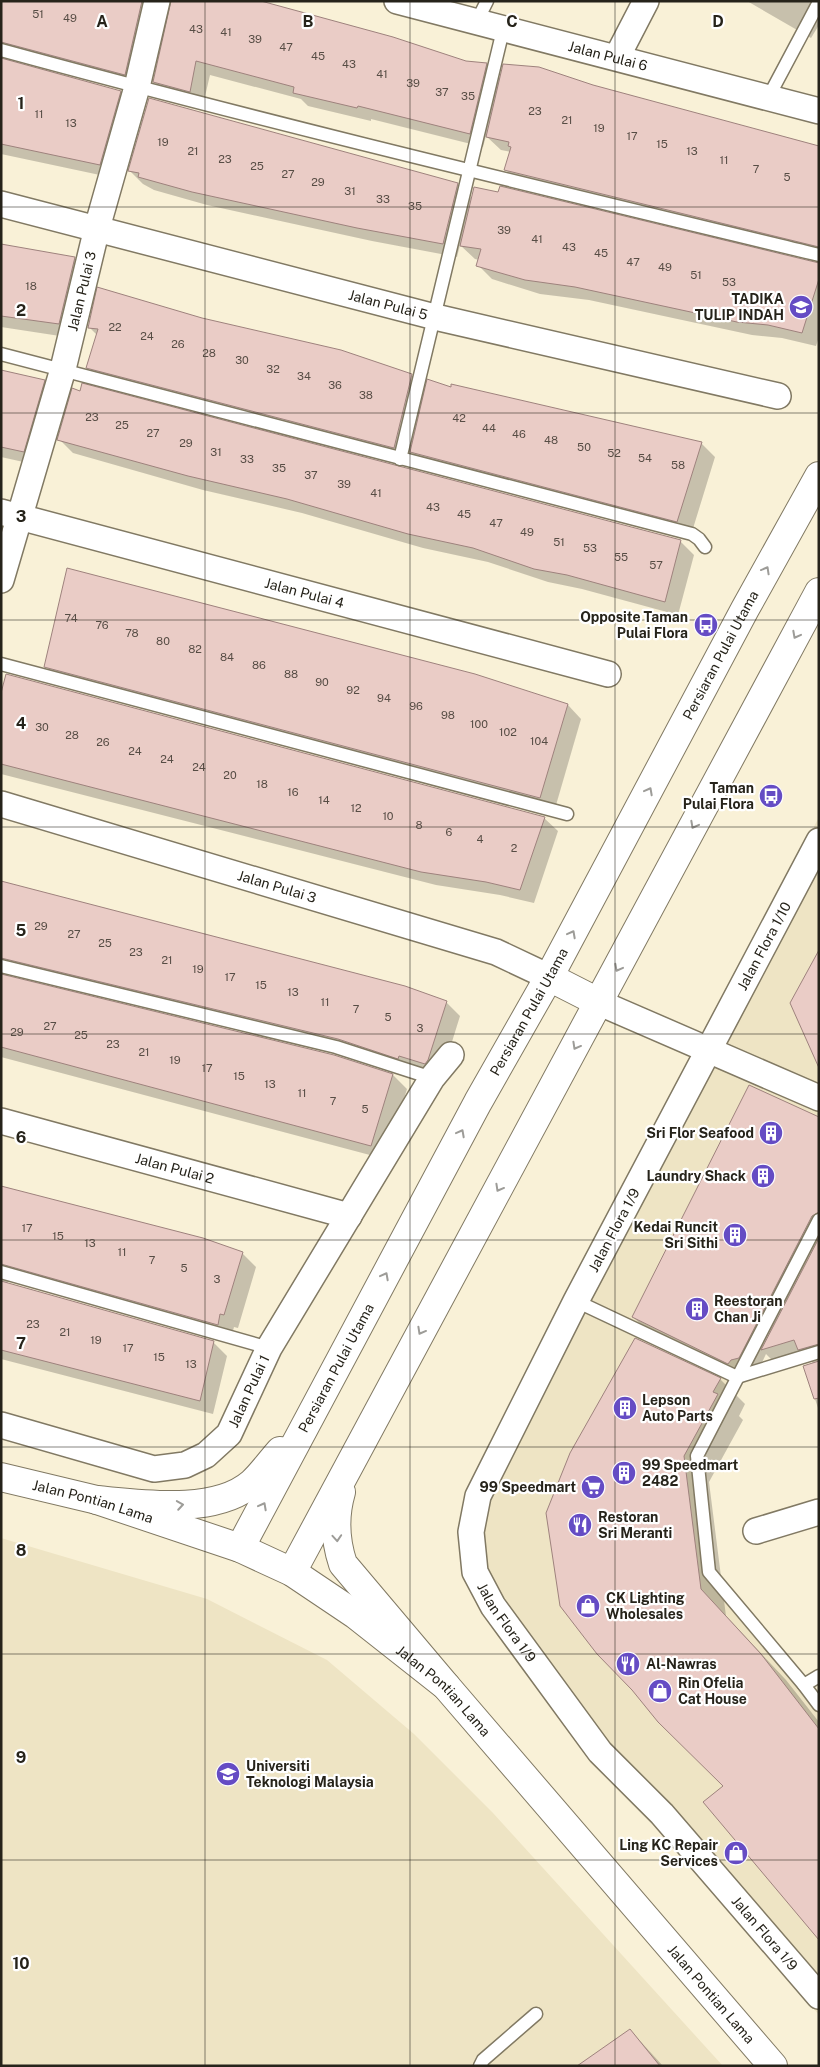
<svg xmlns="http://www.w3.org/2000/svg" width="820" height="2067" font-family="'Public Sans',sans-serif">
  <rect width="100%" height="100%" fill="#f9f1d7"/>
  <!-- built -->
  <g fill="#eee4c4">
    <polygon points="819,817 819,1238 704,1458 716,1569 819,1692 819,2015 652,1820 591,1759 482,1613 463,1577 460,1525 726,995"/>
    <polygon points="1,1538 207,1599 327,1660 414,1734 493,1813 723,2066 1,2066"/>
  </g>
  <!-- shadow -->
  <g fill="#0003">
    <polygon points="1,1 166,1 139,88 13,56 7,61 120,92 134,106 114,178 1,154"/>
    <polygon points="172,1 466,62 486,64 501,79 592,86 819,148 819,256 519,184 506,170 511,152 501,150 486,136 483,147 371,119 371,121 308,106 301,99 210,75 203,105 168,96 154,82"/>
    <polygon points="747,1 819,1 819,25 811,38"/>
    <polygon points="130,171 457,184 472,199 819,264 819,337 816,346 782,338 752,335 589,300 540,294 492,279 478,265 479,260 475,259 460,245 457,257 372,241 207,205 154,190 143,184"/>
    <polygon points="1,245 75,259 88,272 73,338 1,327"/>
    <polygon points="202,320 411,376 426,390 451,388 701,443 715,457 691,535 425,466 410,451 408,461 102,381 88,367 97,335 89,327"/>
    <polygon points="1,371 44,381 58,395 37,465 1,457"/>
    <polygon points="59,439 680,541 694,555 678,615 582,589 548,582 488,562 423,548 302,513 203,490 73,453"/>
    <polygon points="46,667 568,705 581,719 554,812 59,681"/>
    <polygon points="1,699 544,818 558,831 534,903 500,895 436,885 1,774"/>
    <polygon points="1,883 446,1002 460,1016 442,1074 12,972 7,977 333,1056 393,1075 407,1089 385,1159 1,1057"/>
    <polygon points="819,1119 819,1411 804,1366 813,1363 807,1358 779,1367 766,1354 756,1375 748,1377 651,1334 633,1317"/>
    <polygon points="1,1187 242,1253 256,1267 238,1328 234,1327 231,1338 13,1278 7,1283 213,1342 227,1356 213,1414 1,1359"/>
    <polygon points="720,1379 745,1404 739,1416 743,1420 709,1482 726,1616 786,1680 819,1722 819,1939 724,1786 561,1606"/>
    <polygon points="630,2030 663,2066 579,2066"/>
  </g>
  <!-- building -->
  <g fill="#eaccc6" stroke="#9e827d">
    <polygon points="1,1 142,1 125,75 1,42"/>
    <polygon points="171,1 261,1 393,37 466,61 487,63 470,134 358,106 357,108 293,93 294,87 196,61 190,92 153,82"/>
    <polygon points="1,58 121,91 100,165 1,144"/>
    <polygon points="503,64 539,67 593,85 819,146 819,247 504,170 511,147 508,146 509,142 486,137"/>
    <polygon points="149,98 458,183 443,244 357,228 192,192 138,177 139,173 128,171"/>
    <polygon points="500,186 819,263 819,279 802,333 768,325 737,322 575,287 525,280 476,266 481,249 460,246 474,187 498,192"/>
    <polygon points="1,244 75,257 59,324 1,316"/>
    <polygon points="97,287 202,318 341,350 412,374 394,448 86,368 98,329 88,328"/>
    <polygon points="1,370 45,380 24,452 1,447"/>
    <polygon points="427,379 451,387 451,384 702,442 677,522 410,452"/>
    <polygon points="82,383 681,540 665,602 567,575 534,569 473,548 408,534 287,499 188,476 57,440 72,388 80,391"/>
    <polygon points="67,568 475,674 568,704 540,798 44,667"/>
    <polygon points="6,674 545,817 520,890 486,882 421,872 1,764 1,693"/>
    <polygon points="1,881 405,986 447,1001 428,1060 425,1064 399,1056 398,1059 338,1039 1,958"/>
    <polygon points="819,950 819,1068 790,1003"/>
    <polygon points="1,974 334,1055 393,1074 371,1146 1,1047"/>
    <polygon points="749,1085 819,1117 819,1212 812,1216 739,1358 731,1360 728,1364 632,1317"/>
    <polygon points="1,1186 203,1238 243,1252 224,1315 220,1314 218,1325 1,1264"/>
    <polygon points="819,1238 819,1344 798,1350 794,1340 761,1350"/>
    <polygon points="1,1281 214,1341 200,1401 1,1350"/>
    <polygon points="635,1338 721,1378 713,1392 718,1394 684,1456 701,1589 761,1654 819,1729 819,1940 703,1802 723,1786 658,1722 632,1690 597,1654 560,1606 546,1513 570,1453"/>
    <polygon points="819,1361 819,1398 814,1399 803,1366"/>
    <polygon points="630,2029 660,2066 577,2066"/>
  </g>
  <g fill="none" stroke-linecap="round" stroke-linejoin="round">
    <!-- service casing -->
    <g stroke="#817963" stroke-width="15">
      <g id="service">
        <polyline points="477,21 487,1"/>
        <path d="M1,50C272,124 546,189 819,255"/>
        <polyline points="768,98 819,2"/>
        <polyline points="1,354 692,534 699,539 705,547"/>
        <polyline points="400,459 503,30"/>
        <polyline points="1,664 567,814"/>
        <polyline points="1,966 336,1047 432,1078"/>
        <polyline points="819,1220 697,1456 709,1572 804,1685 819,1705"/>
        <polyline points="1,1272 269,1348"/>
        <polyline points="576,1301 737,1377 819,1352"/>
        <polyline points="804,1685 819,1676"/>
        <polyline points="480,2066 483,2060 536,2014"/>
      </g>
    </g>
    <!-- minor casing -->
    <g stroke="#817963" stroke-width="28">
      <g id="minor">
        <path id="s1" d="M397,1L819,111"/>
        <polyline points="617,57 646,1"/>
        <path id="s2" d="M1,204L435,317L778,396"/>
        <path id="s3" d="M1,512L608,674"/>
        <path id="s4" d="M1,580L63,369L97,228L137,87L157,1"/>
        <path id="s5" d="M1,804L496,952L549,977"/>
        <path id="s6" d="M819,841L576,1301L478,1496L471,1532L475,1572L493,1606L600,1752L662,1814L819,1996"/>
        <polyline points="600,1003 819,1098"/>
        <path id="s7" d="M1,1121L349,1216"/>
        <path id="s8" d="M1,1425L154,1469L185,1465L206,1455L229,1434L269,1348L432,1078L451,1055"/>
        <polyline points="756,1531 819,1512"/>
      </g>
    </g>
    <!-- tertiary casing -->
    <g stroke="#817963" stroke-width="30">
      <g id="tertiary">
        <path id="s9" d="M1,1477L97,1500L240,1548L292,1572L356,1615L446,1686L773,2066"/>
      </g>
    </g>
    <!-- secondary casing -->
    <g stroke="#817963" stroke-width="30">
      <g id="secondary">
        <polyline points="549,977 600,1003"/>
        <path d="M341,1492C334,1516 335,1540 343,1564L446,1686"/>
        <path d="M97,1500C142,1504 215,1515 252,1483C262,1474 271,1461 280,1451"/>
        <path id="s10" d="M240,1548L478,1102L549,977L745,609L819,476"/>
        <polyline points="292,1572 819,592"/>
      </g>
    </g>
    <!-- service -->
    <use href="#service" stroke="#fff" stroke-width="12"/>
    <!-- minor -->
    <use href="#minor" stroke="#fff" stroke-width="25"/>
    <!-- tertiary -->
    <use href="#tertiary" stroke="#fff" stroke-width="28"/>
    <!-- secondary -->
    <use href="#secondary" stroke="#fff" stroke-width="28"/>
  </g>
  <!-- one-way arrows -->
  <defs><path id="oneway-chevron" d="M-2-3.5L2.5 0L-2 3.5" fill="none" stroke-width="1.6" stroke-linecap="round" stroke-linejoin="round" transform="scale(1.25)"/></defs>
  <g stroke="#9d9c98">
    <use href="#oneway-chevron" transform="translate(766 570) rotate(-61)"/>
    <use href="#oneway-chevron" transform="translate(796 635) rotate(118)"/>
    <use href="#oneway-chevron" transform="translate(649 791) rotate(-62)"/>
    <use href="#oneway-chevron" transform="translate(694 825) rotate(118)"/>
    <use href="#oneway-chevron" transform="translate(572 934) rotate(-62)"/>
    <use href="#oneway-chevron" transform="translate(618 968) rotate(118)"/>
    <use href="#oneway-chevron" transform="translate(576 1046) rotate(119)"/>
    <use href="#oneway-chevron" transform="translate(461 1133) rotate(-62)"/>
    <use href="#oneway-chevron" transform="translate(499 1188) rotate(119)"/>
    <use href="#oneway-chevron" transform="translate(385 1276) rotate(-62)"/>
    <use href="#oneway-chevron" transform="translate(421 1331) rotate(119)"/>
    <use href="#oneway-chevron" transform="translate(180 1505) rotate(-9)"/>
    <use href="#oneway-chevron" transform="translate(263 1506) rotate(-62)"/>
    <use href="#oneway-chevron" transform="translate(337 1538) rotate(86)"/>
  </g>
  <!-- grid -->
  <path fill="none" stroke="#26231a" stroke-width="1" stroke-opacity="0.55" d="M205,1V2066M410,1V2066M615,1V2066M1,207H819M1,413H819M1,620H819M1,827H819M1,1034H819M1,1240H819M1,1447H819M1,1654H819M1,1860H819"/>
  <!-- icons -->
  <defs>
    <g id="school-disc" transform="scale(1.25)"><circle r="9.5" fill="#654cc4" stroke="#fff"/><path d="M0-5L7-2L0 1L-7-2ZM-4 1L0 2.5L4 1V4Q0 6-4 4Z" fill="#fff"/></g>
    <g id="bus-disc" transform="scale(1.25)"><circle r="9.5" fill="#654cc4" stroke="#fff"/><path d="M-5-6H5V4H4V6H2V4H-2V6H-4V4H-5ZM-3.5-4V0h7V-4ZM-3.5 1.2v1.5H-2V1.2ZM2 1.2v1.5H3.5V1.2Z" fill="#fff"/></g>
    <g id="building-disc" transform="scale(1.25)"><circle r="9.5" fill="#654cc4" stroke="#fff"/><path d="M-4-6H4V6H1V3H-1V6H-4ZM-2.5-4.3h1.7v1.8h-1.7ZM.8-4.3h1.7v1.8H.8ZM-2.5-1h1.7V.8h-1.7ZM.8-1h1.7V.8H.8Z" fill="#fff"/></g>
    <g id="supermarket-disc" transform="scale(1.25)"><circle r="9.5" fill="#654cc4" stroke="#fff"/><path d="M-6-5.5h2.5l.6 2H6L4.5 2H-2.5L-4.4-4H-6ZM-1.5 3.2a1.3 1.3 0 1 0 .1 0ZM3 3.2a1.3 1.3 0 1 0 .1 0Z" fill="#fff"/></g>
    <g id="restaurant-disc" transform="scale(1.25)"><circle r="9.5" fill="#654cc4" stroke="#fff"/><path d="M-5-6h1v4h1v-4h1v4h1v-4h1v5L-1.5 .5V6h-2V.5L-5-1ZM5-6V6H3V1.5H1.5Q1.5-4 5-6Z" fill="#fff"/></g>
    <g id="shop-disc" transform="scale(1.25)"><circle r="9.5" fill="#654cc4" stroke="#fff"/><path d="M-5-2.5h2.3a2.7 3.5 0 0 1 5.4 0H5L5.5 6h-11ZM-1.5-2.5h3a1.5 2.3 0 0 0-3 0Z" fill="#fff"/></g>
    <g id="university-disc" transform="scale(1.25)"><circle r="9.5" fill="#654cc4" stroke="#fff"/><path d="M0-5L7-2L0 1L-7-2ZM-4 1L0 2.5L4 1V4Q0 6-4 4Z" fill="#fff"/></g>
  </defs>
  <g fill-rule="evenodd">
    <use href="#school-disc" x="801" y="307"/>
    <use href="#bus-disc" x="706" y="625"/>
    <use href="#bus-disc" x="771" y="796"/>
    <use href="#building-disc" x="771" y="1133"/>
    <use href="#building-disc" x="763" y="1176"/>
    <use href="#building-disc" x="735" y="1235"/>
    <use href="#building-disc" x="697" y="1309"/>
    <use href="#building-disc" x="625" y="1408"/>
    <use href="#building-disc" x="624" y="1473"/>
    <use href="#supermarket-disc" x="593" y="1487"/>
    <use href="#restaurant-disc" x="580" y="1525"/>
    <use href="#shop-disc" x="588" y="1606"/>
    <use href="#restaurant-disc" x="628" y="1664"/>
    <use href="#shop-disc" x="660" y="1691"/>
    <use href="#university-disc" x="228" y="1774"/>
    <use href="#shop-disc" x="736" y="1853"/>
  </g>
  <g text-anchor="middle" stroke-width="4.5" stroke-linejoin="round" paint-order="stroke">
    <!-- number labels -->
    <g font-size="11" fill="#574d45">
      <text x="38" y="18">51</text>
      <text x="70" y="22">49</text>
      <text x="196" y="33">43</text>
      <text x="226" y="36">41</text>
      <text x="255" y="43">39</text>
      <text x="286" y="51">47</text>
      <text x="318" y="60">45</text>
      <text x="349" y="68">43</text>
      <text x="382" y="78">41</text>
      <text x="413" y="87">39</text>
      <text x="442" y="96">37</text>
      <text x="468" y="100">35</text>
      <text x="535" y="115">23</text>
      <text x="39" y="118">11</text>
      <text x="567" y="124">21</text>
      <text x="71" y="127">13</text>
      <text x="599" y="132">19</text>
      <text x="632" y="140">17</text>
      <text x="163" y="146">19</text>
      <text x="662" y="148">15</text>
      <text x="193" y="155">21</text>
      <text x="692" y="155">13</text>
      <text x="225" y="163">23</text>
      <text x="724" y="164">11</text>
      <text x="257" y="170">25</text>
      <text x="756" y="173">7</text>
      <text x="288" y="178">27</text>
      <text x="787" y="181">5</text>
      <text x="318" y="186">29</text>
      <text x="350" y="195">31</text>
      <text x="383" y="203">33</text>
      <text x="415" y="210">35</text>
      <text x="504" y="234">39</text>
      <text x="537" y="243">41</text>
      <text x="569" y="251">43</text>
      <text x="601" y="257">45</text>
      <text x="633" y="266">47</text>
      <text x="665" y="271">49</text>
      <text x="696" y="279">51</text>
      <text x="729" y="286">53</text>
      <text x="31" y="290">18</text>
      <text x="115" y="331">22</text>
      <text x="147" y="340">24</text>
      <text x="178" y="348">26</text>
      <text x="209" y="357">28</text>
      <text x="242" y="364">30</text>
      <text x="273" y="373">32</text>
      <text x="304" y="380">34</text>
      <text x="335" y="389">36</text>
      <text x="366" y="399">38</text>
      <text x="92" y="421">23</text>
      <text x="459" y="422">42</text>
      <text x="122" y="429">25</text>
      <text x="489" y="432">44</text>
      <text x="153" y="437">27</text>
      <text x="519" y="438">46</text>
      <text x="551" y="444">48</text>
      <text x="186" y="447">29</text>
      <text x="584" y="451">50</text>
      <text x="216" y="456">31</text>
      <text x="614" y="457">52</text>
      <text x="645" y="462">54</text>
      <text x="247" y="463">33</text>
      <text x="678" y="469">58</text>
      <text x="279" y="472">35</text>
      <text x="311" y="479">37</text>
      <text x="344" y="488">39</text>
      <text x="376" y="497">41</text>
      <text x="433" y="511">43</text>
      <text x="464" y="518">45</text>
      <text x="496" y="527">47</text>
      <text x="527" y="536">49</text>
      <text x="559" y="546">51</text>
      <text x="590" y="552">53</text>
      <text x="621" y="561">55</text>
      <text x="656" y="569">57</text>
      <text x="71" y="622">74</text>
      <text x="102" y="629">76</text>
      <text x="132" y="637">78</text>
      <text x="163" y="645">80</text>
      <text x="195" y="653">82</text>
      <text x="227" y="661">84</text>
      <text x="259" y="669">86</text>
      <text x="291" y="678">88</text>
      <text x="322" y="686">90</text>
      <text x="353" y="694">92</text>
      <text x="384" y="702">94</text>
      <text x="416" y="710">96</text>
      <text x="448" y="719">98</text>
      <text x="479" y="728">100</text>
      <text x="42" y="731">30</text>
      <text x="508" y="736">102</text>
      <text x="72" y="739">28</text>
      <text x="539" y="745">104</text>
      <text x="103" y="746">26</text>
      <text x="135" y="755">24</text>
      <text x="167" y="763">24</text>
      <text x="199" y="771">24</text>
      <text x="230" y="779">20</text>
      <text x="262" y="788">18</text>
      <text x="293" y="796">16</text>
      <text x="324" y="804">14</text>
      <text x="356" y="812">12</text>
      <text x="388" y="820">10</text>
      <text x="419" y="829">8</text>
      <text x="449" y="836">6</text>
      <text x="480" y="843">4</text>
      <text x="514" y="852">2</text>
      <text x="41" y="930">29</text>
      <text x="74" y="938">27</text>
      <text x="105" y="947">25</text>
      <text x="136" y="956">23</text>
      <text x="167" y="964">21</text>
      <text x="198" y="973">19</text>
      <text x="230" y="981">17</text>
      <text x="261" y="989">15</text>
      <text x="293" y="996">13</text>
      <text x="325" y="1006">11</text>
      <text x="356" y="1013">7</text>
      <text x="388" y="1021">5</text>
      <text x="50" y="1030">27</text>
      <text x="420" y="1032">3</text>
      <text x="17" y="1036">29</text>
      <text x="81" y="1039">25</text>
      <text x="113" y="1048">23</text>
      <text x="144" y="1056">21</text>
      <text x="175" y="1064">19</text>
      <text x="207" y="1072">17</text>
      <text x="239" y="1080">15</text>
      <text x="270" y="1088">13</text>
      <text x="302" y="1097">11</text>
      <text x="333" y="1105">7</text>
      <text x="365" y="1113">5</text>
      <text x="27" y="1232">17</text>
      <text x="58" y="1240">15</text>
      <text x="90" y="1247">13</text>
      <text x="122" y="1256">11</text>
      <text x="152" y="1264">7</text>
      <text x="184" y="1272">5</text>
      <text x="217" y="1283">3</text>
      <text x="33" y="1328">23</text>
      <text x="65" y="1336">21</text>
      <text x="96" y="1344">19</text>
      <text x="128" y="1352">17</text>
      <text x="159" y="1361">15</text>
      <text x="191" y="1368">13</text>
    </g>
    <!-- street labels -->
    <g font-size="14" fill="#26231a" stroke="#fff">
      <text dy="5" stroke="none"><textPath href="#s1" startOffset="218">Jalan Pulai 6</textPath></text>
      <text dy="5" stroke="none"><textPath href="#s4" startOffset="300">Jalan Pulai 3</textPath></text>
      <text dy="5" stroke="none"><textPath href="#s2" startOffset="400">Jalan Pulai 5</textPath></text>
      <text dy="5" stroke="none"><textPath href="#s3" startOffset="314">Jalan Pulai 4</textPath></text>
      <text dy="5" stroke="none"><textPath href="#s10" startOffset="1014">Persiaran Pulai Utama</textPath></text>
      <text dy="5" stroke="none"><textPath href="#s5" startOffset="288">Jalan Pulai 3</textPath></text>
      <text transform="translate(764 946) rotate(-62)" y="5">Jalan Flora 1/10</text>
      <text dy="5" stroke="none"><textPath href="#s10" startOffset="609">Persiaran Pulai Utama</textPath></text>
      <text dy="5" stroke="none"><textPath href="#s7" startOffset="180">Jalan Pulai 2</textPath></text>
      <text transform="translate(614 1230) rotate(-62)" y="5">Jalan Flora 1/9</text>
      <text dy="5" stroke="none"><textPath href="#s10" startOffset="204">Persiaran Pulai Utama</textPath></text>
      <text dy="5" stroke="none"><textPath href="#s8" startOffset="292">Jalan Pulai 1</textPath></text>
      <text dy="5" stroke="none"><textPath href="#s9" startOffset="95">Jalan Pontian Lama</textPath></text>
      <text dy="5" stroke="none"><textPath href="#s6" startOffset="875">Jalan Flora 1/9</textPath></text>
      <text dy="5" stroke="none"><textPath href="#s9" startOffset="500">Jalan Pontian Lama</textPath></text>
      <text dy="5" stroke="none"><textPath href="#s6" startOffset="1280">Jalan Flora 1/9</textPath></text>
      <text dy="5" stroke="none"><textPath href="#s9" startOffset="905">Jalan Pontian Lama</textPath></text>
    </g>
    <!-- poi labels -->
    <g font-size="14" font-weight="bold" fill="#26231a" stroke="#fff" text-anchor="end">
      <text x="784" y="304">TADIKA<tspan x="784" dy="16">TULIP INDAH</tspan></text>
      <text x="688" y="622">Opposite Taman<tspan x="688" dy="16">Pulai Flora</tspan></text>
      <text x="754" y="793">Taman<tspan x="754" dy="16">Pulai Flora</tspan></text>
      <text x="754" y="1138">Sri Flor Seafood</text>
      <text x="746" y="1181">Laundry Shack</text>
      <text x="718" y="1232">Kedai Runcit<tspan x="718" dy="16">Sri Sithi</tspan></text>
      <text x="714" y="1306" text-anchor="start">Reestoran<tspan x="714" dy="16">Chan Ji</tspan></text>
      <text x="642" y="1405" text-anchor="start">Lepson<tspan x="642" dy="16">Auto Parts</tspan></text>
      <text x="642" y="1470" text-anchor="start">99 Speedmart<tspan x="642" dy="16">2482</tspan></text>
      <text x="576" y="1492">99 Speedmart</text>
      <text x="598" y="1522" text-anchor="start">Restoran<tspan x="598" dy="16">Sri Meranti</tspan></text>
      <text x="606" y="1603" text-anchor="start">CK Lighting<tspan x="606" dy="16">Wholesales</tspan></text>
      <text x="646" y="1669" text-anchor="start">Al-Nawras</text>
      <text x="678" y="1688" text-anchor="start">Rin Ofelia<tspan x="678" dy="16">Cat House</tspan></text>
      <text x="246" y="1771" text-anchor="start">Universiti<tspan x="246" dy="16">Teknologi Malaysia</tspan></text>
      <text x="718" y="1850">Ling KC Repair<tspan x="718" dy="16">Services</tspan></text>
    </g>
  </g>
  <g font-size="16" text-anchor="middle" font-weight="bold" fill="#26231a" stroke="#fff" stroke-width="4.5" stroke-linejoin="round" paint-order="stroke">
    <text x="102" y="27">A</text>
    <text x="308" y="27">B</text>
    <text x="512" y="27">C</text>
    <text x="718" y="27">D</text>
    <text x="21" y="109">1</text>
    <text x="21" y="316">2</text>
    <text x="21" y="522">3</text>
    <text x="21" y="729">4</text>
    <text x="21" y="936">5</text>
    <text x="21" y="1143">6</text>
    <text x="21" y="1349">7</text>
    <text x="21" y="1556">8</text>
    <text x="21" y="1763">9</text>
    <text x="21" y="1969">10</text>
  </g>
  <!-- border -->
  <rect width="820" height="2067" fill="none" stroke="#26231a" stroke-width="5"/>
</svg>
